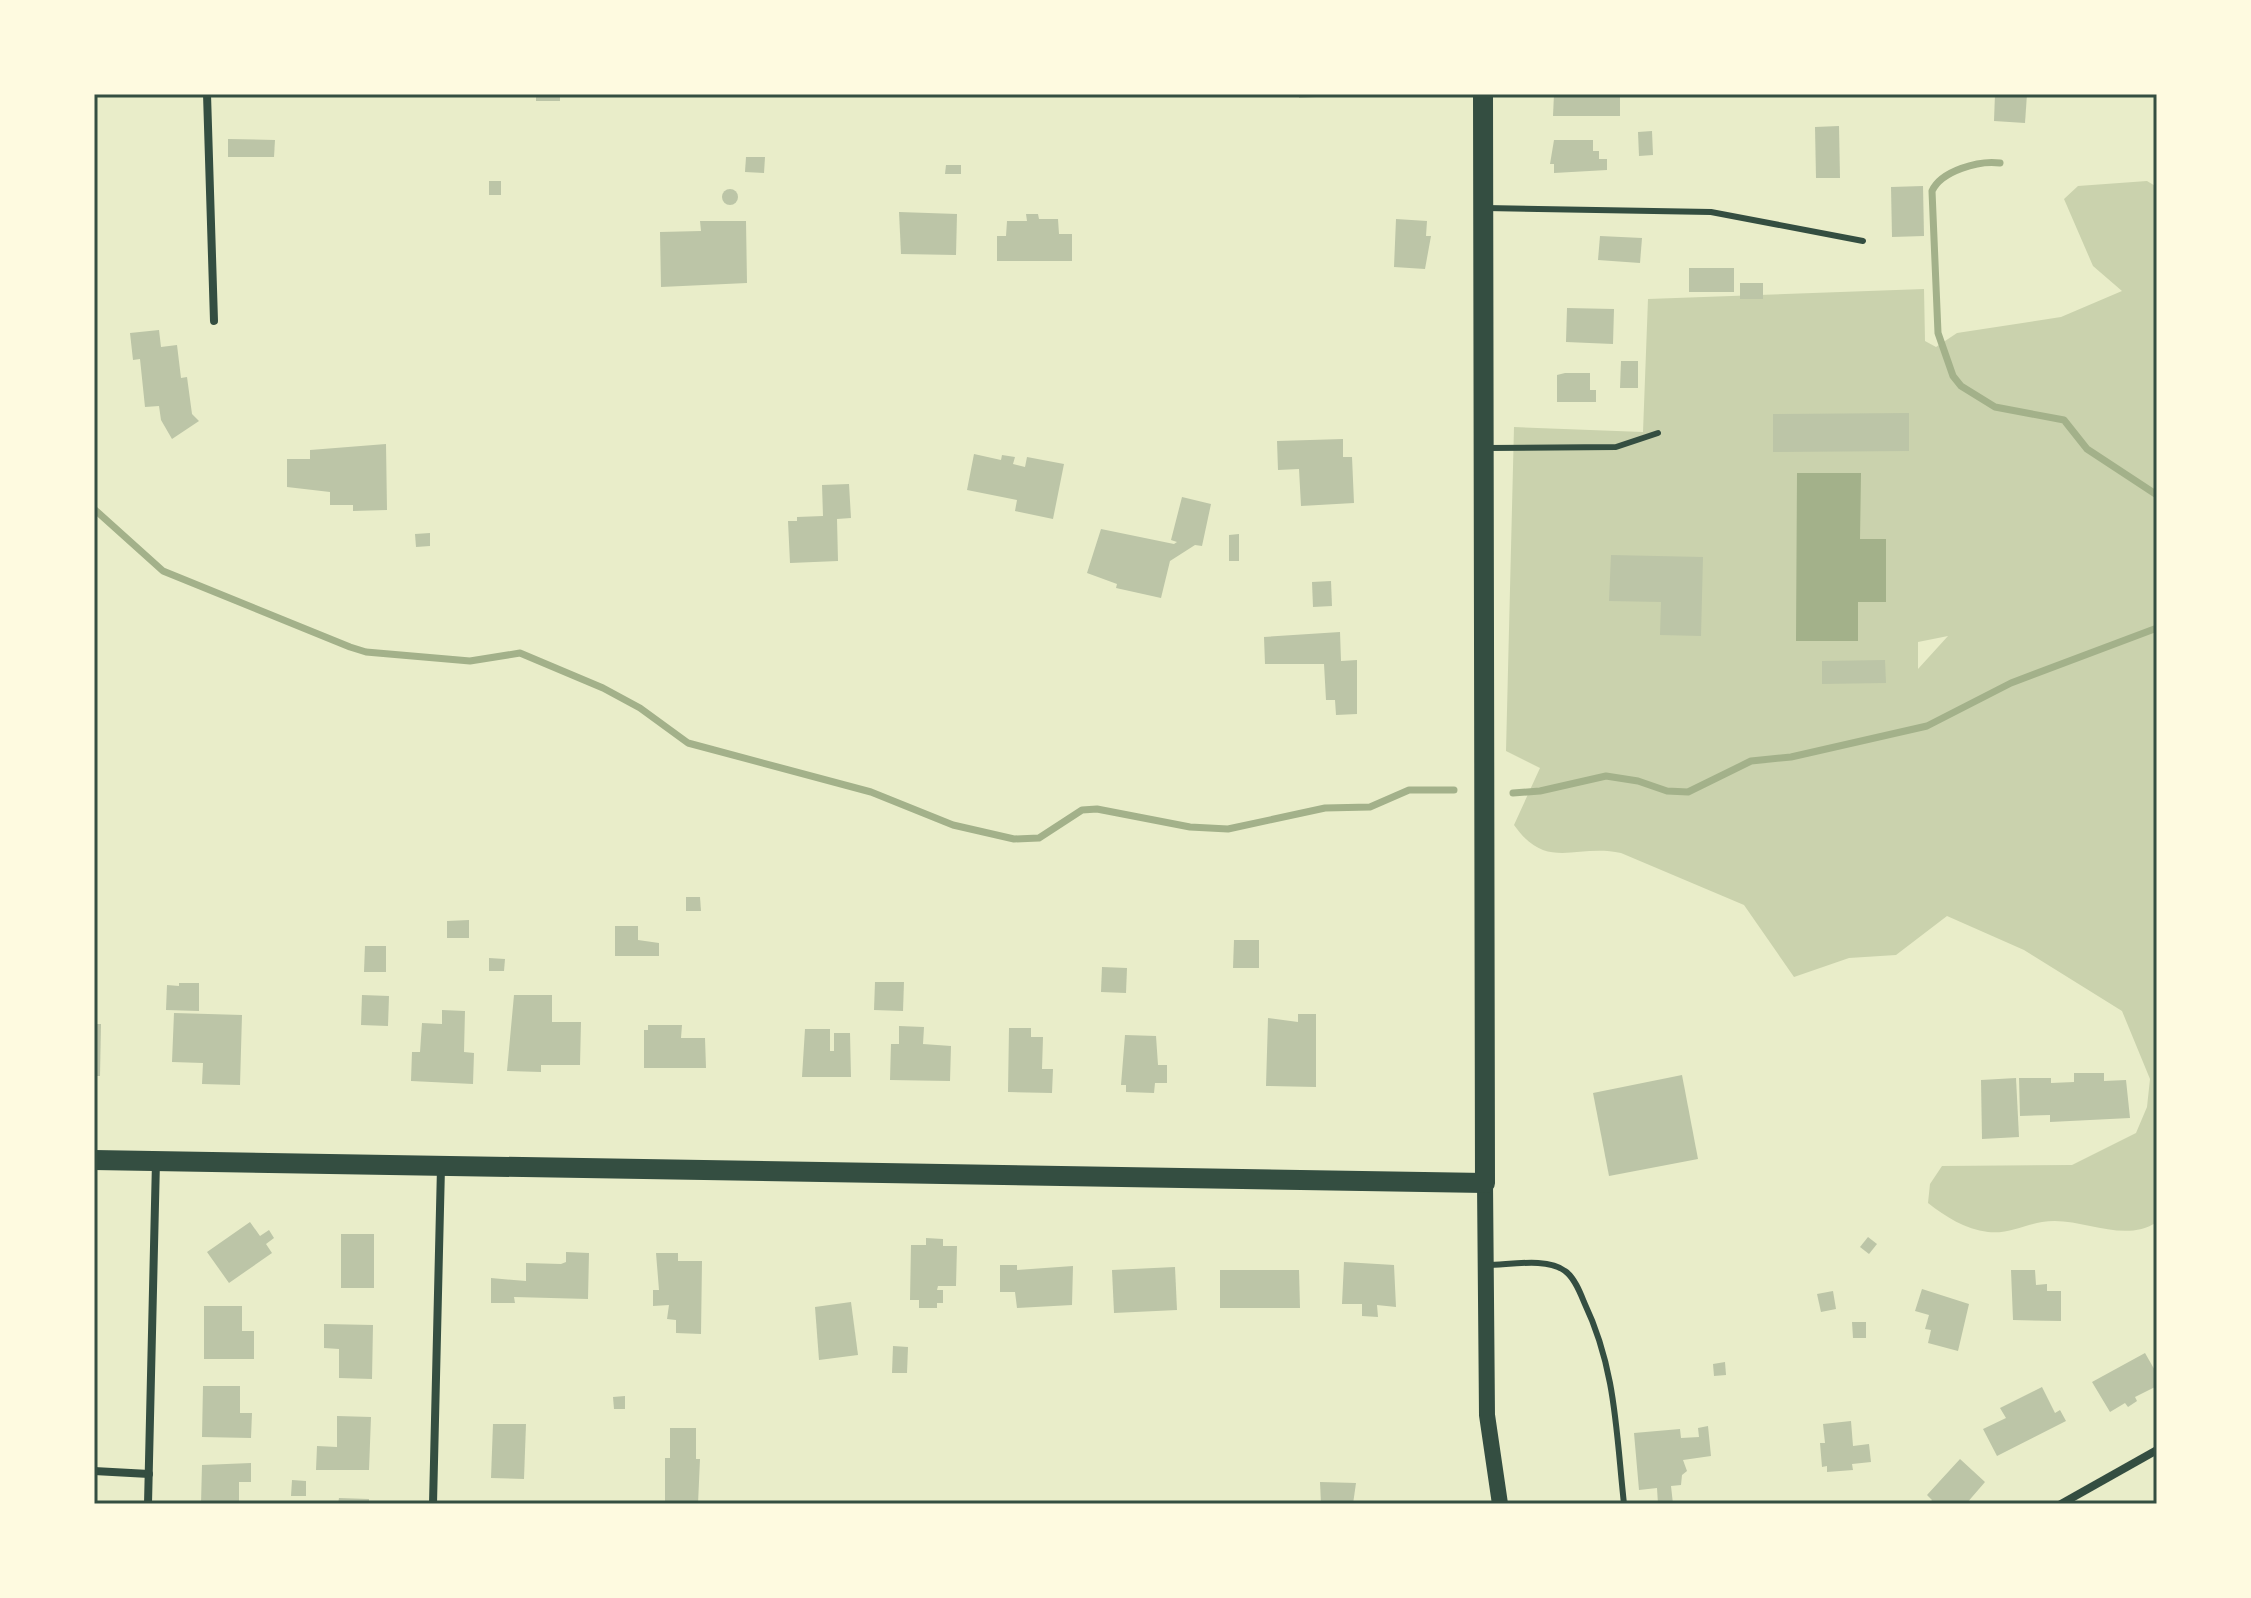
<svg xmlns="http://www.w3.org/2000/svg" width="2251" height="1598" font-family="Rubik,sans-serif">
  <rect width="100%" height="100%" fill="#e9edc9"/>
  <!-- green -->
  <path fill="#cad2ad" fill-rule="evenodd" d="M2147,181L2157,187V1222C2122,1245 2080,1215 2042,1222C2023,1225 2009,1234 1988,1232C1965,1229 1946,1217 1928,1203L1930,1184L1942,1166L2072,1165L2136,1133L2147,1107L2150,1079L2122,1011L2024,950L1947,916L1896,955L1849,958L1794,977L1744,905L1621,853C1576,843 1547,872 1514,825L1540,768L1506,751L1514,427L1643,432L1648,299L1924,289L1925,341L1936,347L1957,333L2061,317L2122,291L2093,266L2064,199L2078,186ZM1948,636L1918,669V642Z"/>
  <!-- water -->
  <polygon fill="#a3b18a" points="1797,473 1861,473 1860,539 1886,539 1886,602 1858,602 1858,641 1796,641"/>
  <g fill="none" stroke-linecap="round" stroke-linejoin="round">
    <!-- stream -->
    <g stroke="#a3b18a" stroke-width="7">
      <path d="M2000,163C1979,160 1941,171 1932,191L1938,333L1953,376L1961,386L1995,407L2064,420L2087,449L2157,495"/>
      <polyline points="94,509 163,571 350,647 366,652 470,661 520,653 603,688 640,708 688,743 871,792 953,825 1014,839 1039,838 1082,810 1097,809 1190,827 1228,829 1325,808 1370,807 1409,790 1454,790"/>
      <polyline points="1513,793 1540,791 1606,776 1638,781 1667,791 1688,792 1751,761 1791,757 1927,726 2011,683 2157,628"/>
    </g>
  </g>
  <!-- building -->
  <g fill="#bcc5a7">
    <rect x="536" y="94" width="24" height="7"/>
    <polygon points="1299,94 1334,94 1334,96 1299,98"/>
    <polygon points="1554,94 1620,97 1620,116 1553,116"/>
    <polygon points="1995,94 2027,94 2025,123 1994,121"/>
    <polygon points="1839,126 1840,178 1816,178 1815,127"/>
    <polygon points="1652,131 1653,155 1639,156 1638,132"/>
    <polygon points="228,139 275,140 274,157 228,157"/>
    <polygon points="1554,140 1593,140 1593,151 1599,151 1599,159 1607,159 1607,170 1554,173 1554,164 1550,164"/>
    <polygon points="746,157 765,157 764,173 745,172"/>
    <polygon points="946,165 961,165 961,174 945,174"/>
    <rect x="489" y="181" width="12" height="14"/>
    <polygon points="1923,186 1924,236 1892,237 1891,187"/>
    <circle cx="730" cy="197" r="8"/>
    <polygon points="899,212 957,214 956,255 901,254"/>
    <polygon points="1026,214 1038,214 1039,219 1058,219 1059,234 1072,234 1072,261 997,261 997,236 1006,236 1007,221 1027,221"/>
    <polygon points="1396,219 1427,221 1426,236 1431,236 1425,269 1394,267"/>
    <polygon points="700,221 746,221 747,283 661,287 660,232 701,231"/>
    <polygon points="1600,236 1642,238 1640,263 1598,260"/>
    <rect x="1689" y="268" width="45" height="24"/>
    <rect x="1740" y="283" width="23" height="16"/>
    <polygon points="1567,308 1614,309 1613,344 1566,342"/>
    <polygon points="159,330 161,347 177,345 181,378 187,377 192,414 199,421 172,439 161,420 159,406 145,407 140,359 133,360 130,333"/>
    <polygon points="1621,361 1638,361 1638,388 1620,388"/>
    <polygon points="1565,373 1590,373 1590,390 1596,390 1596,402 1557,402 1557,375"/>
    <polygon points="1909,413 1909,451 1773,452 1773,414"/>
    <polygon points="1343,439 1343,457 1352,457 1354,503 1301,506 1299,469 1278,470 1277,441"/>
    <polygon points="386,444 387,510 353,511 353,505 330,505 330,492 287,487 287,459 310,459 310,450"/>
    <polygon points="974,454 1001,460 1002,455 1015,457 1013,464 1025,467 1027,457 1064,464 1053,519 1015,511 1017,500 967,490"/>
    <polygon points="849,484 851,518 837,519 838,561 790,563 788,521 797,521 797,517 823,516 822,485"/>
    <polygon points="1182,497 1211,504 1202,546 1195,545 1170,561 1161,598 1116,588 1117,584 1087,573 1101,529 1174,544 1177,542 1171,540"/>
    <polygon points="430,533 430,546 416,547 415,534"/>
    <polygon points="1239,534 1239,561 1229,561 1229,535"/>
    <polygon points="1611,555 1703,557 1701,636 1660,635 1661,602 1609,601"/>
    <polygon points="1331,581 1332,606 1313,607 1312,582"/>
    <polygon points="1340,632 1341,661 1357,660 1357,714 1336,715 1335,700 1326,700 1324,664 1265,664 1264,637"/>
    <polygon points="1885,660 1886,683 1822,684 1822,661"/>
    <polygon points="686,897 700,897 701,911 686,911"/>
    <polygon points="469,920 469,938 447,938 447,921"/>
    <polygon points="615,926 638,926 638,940 659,943 659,956 615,956"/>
    <polygon points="1234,940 1259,940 1259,968 1233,968"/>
    <polygon points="365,946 386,946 386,972 364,972"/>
    <polygon points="489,958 505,959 504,971 489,971"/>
    <polygon points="1102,967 1127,968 1126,993 1101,992"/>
    <polygon points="875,982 904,982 903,1011 874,1010"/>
    <polygon points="179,983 199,983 199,1011 166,1010 167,985 179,986"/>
    <polygon points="362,995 389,996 388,1026 361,1025"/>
    <polygon points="514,995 552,995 552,1022 581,1022 580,1065 541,1065 541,1072 507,1071"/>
    <polygon points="442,1010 465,1011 464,1052 474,1053 473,1084 411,1081 412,1052 420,1052 422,1023 442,1024"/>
    <polygon points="174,1013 242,1015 240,1085 202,1084 203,1063 172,1062"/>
    <polygon points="1298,1014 1316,1014 1316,1087 1266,1086 1268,1018 1298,1022"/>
    <polygon points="94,1024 101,1024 100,1076 94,1076"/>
    <polygon points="648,1025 682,1025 681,1038 705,1038 706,1068 644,1068 644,1030 648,1030"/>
    <polygon points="899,1026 924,1027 923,1044 951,1046 950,1081 890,1080 891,1044 899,1044"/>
    <polygon points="1009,1028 1031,1028 1031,1037 1043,1037 1042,1069 1053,1069 1052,1093 1008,1092"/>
    <polygon points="805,1029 830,1029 830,1051 834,1051 834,1033 850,1033 851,1077 802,1077"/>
    <polygon points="1125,1035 1156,1036 1158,1065 1167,1065 1167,1083 1155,1083 1154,1093 1126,1092 1126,1085 1121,1085"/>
    <polygon points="2074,1073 2104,1073 2104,1081 2126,1080 2130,1118 2050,1122 2050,1115 2020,1116 2019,1078 2051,1078 2051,1083 2074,1082"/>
    <polygon points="1682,1075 1698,1159 1609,1176 1593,1093"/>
    <polygon points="2016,1078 2019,1137 1982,1139 1981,1080"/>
    <polygon points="250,1222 260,1236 269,1230 274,1238 266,1244 272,1253 229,1283 207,1252"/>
    <rect x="341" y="1234" width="33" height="54"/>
    <polygon points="1868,1237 1877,1244 1869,1254 1860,1247"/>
    <polygon points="926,1238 943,1239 943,1246 957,1246 956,1286 938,1286 937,1290 943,1290 943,1303 937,1303 937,1308 919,1308 919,1300 910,1300 911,1245 926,1245"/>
    <polygon points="566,1252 589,1253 588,1299 514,1297 515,1303 491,1303 491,1278 526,1281 526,1263 561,1264 566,1262"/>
    <polygon points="656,1253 678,1253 678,1261 702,1261 701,1334 676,1333 676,1320 667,1319 669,1305 653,1306 653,1290 659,1290"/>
    <polygon points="1344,1262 1394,1265 1396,1307 1377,1305 1378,1317 1362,1316 1362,1304 1342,1304"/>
    <polygon points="1000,1265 1017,1265 1017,1270 1073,1266 1072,1305 1017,1308 1015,1292 1000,1292"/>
    <polygon points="1175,1267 1177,1310 1114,1313 1112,1270"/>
    <polygon points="1220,1270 1299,1270 1300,1308 1220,1308"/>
    <polygon points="2011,1270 2035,1270 2036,1285 2047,1284 2047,1291 2061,1291 2061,1321 2013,1320"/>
    <polygon points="1922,1289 1969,1304 1958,1351 1928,1343 1931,1330 1925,1329 1929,1315 1915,1311"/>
    <polygon points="1833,1291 1836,1309 1821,1312 1817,1294"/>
    <polygon points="851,1302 858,1355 819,1360 815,1307"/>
    <polygon points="204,1306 242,1306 242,1331 254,1331 254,1359 204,1359"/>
    <polygon points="1852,1322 1866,1322 1866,1338 1853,1338"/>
    <polygon points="324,1324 373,1325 372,1379 339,1378 339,1349 324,1348"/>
    <polygon points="893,1346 908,1347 907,1373 892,1373"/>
    <polygon points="2145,1353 2157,1374 2157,1386 2135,1397 2137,1401 2128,1407 2125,1403 2110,1412 2092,1382"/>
    <polygon points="1725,1362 1726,1375 1714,1376 1713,1364"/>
    <polygon points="203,1386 240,1386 240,1413 252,1413 251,1438 202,1437"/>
    <polygon points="2042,1387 2055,1413 2060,1410 2066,1421 1997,1456 1983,1429 2006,1418 2000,1408"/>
    <polygon points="625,1396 625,1409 614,1409 613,1397"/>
    <polygon points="337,1416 371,1417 369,1470 316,1470 317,1446 337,1447"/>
    <polygon points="1851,1421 1853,1446 1869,1444 1871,1462 1852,1464 1853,1470 1827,1472 1827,1466 1822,1467 1820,1443 1825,1443 1823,1424"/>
    <polygon points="493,1424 526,1424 524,1479 491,1478"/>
    <polygon points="1708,1426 1711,1456 1683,1460 1687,1471 1682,1475 1681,1485 1671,1486 1673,1504 1658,1504 1657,1488 1639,1490 1634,1433 1680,1429 1681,1438 1699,1437 1698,1428"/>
    <polygon points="670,1428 696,1428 696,1459 700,1459 698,1504 665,1504 665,1458 670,1458"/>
    <polygon points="1960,1459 1985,1482 1966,1504 1929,1504 1932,1500 1927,1495"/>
    <polygon points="251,1463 251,1482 239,1482 239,1504 201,1504 202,1465"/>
    <polygon points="292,1480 306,1481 306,1496 291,1496"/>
    <polygon points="1320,1482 1356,1483 1353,1504 1321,1504"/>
    <polygon points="339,1498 369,1499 369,1504 338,1504"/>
  </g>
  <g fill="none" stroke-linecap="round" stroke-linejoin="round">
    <!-- service -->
    <g stroke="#344e41" stroke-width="6">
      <polyline points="1486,208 1711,212 1863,241"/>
      <polyline points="1488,448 1616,447 1658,433"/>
      <path d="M1487,1265C1509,1265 1547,1257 1565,1271C1574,1277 1580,1292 1584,1302C1616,1369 1616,1431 1624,1504"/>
    </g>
    <!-- minor -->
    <g stroke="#344e41" stroke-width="8">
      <polyline points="207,94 214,321"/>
      <polyline points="94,1471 149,1474"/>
      <polyline points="148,1504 156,1161"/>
      <polyline points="433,1504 441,1167"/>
      <polyline points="2061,1504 2157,1450"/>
    </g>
    <!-- secondary -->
    <polyline stroke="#344e41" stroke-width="16" points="1485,1183 1487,1415 1500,1504"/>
    <!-- primary -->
    <polyline stroke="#344e41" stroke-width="20" points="94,1160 1485,1183 1483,94"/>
  </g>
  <!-- border -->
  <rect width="2251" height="1598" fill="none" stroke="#fefae0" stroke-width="192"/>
  <rect x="96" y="96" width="2059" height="1406" fill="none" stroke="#344e41" stroke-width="3"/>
</svg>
